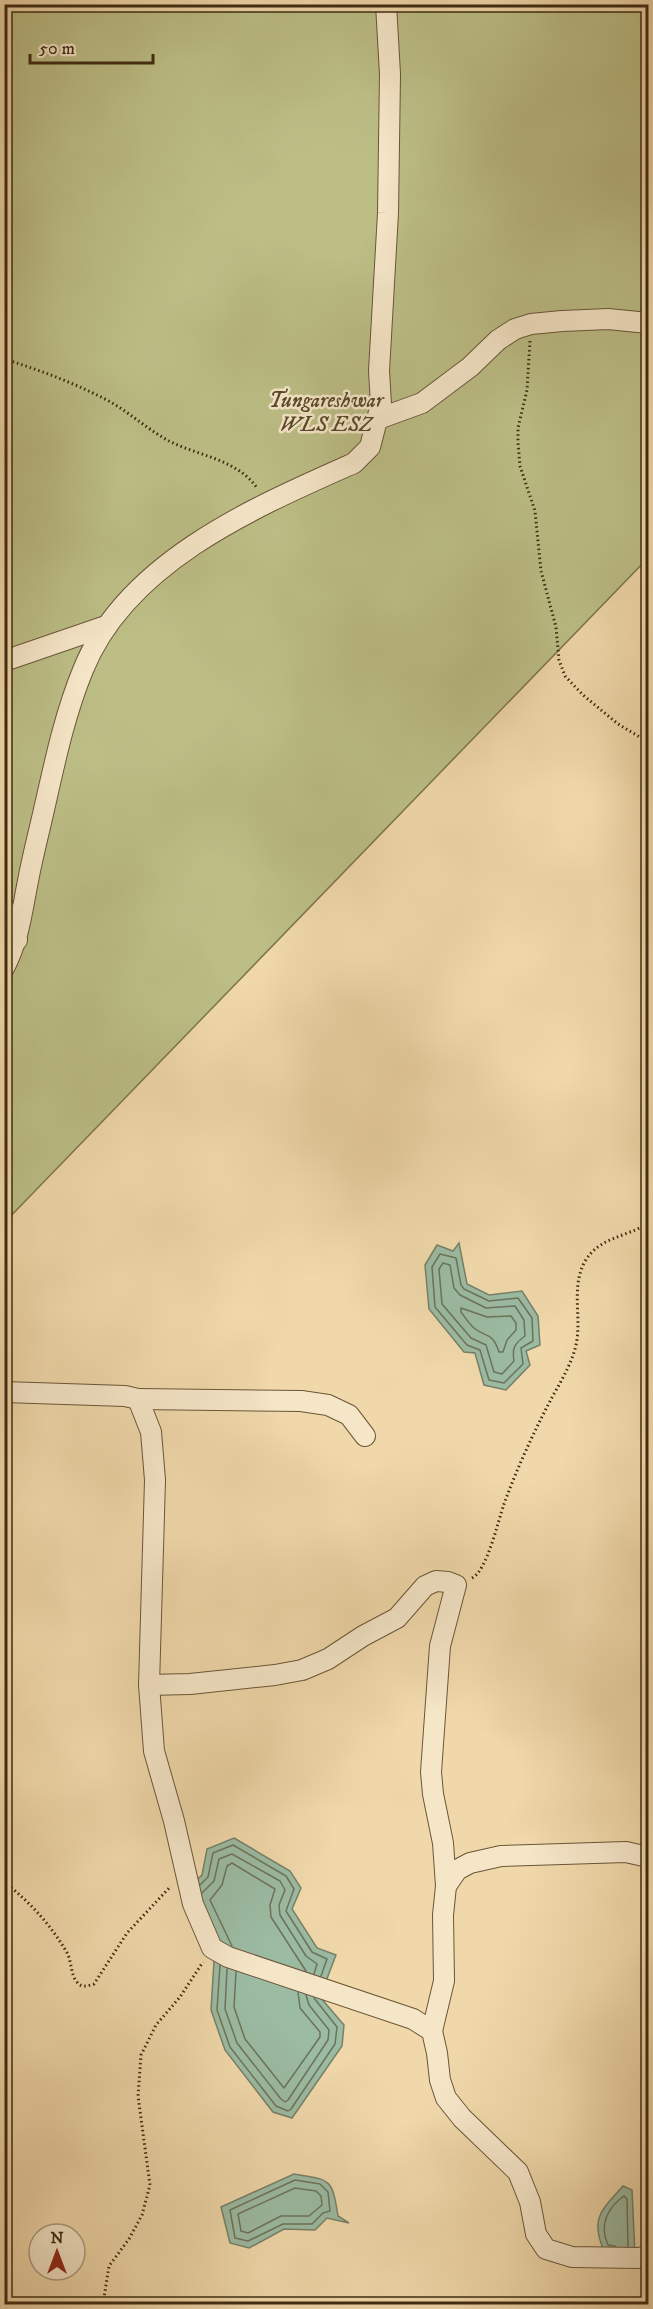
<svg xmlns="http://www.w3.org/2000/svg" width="653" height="2309" font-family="'IM FELL DW Pica',serif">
  <rect width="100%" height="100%" fill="#f0d8aa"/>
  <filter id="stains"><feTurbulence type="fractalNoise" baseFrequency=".00333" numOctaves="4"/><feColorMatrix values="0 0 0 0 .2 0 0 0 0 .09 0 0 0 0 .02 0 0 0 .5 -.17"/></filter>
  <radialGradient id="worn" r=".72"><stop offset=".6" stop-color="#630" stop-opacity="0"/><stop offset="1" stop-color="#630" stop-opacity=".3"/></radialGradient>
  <!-- green -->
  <polygon fill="#bcbe86" stroke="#7d744c" stroke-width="1.5" points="5,5 648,5 648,558 5,1222"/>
  <!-- water -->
  <g fill="#9bbba3" stroke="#768169" stroke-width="1.5">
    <polygon points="459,1243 467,1284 489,1295 522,1291 538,1316 540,1345 526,1351 530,1365 506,1390 484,1385 475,1353 464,1352 429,1309 425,1265 437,1245 453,1251"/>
    <polygon points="234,1838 290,1871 301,1888 292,1909 317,1948 336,1955 320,1997 344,2025 342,2046 292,2118 273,2112 225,2050 211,2010 214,1961 188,1908 187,1889 202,1875 207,1849"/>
    <path d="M294,2174C331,2180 332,2178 338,2216L349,2223L327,2218L315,2230L284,2229L249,2248L230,2243L221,2207Z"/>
    <path d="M623,2186L632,2190L635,2255L604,2251C590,2218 601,2211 623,2186Z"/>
  </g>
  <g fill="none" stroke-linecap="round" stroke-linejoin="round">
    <!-- shore -->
    <g stroke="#6c735a" stroke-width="1.5">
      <polygon points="440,1254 456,1258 461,1285 464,1289 489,1301 518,1298 532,1318 533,1341 521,1348 523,1364 504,1383 489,1380 480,1350 467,1345 435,1307 432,1267"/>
      <path d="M443,1263L450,1265L454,1288L460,1295L486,1308L515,1306L524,1320L525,1336C514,1344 512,1348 514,1361L502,1374L494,1372L486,1345L471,1338L442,1304L439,1269Z"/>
      <path d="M461,1308L487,1317L511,1316L516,1323V1330L507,1340L503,1352H499C492,1331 486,1338 474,1328C469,1324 465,1317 461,1312Z"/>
      <polyline points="200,1885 208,1877 213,1853 233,1845 286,1876 294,1889 286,1911 312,1952 327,1959 321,1976"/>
      <polyline points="202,1893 214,1881 219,1859 232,1854 280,1881 285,1890 279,1905 280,1915 306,1956 317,1964 314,1974"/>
      <polyline points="232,1946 210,1900 222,1885 227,1866 232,1863 275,1889 270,1905 271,1917 306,1971"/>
      <polyline points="220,1965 217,2010 230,2047 276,2106 288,2111 291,2109 335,2044 337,2027 314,1998"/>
      <polyline points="227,1969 225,2009 237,2043 281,2099 285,2102 288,2100 328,2040 329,2030 309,2005 306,1995"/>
      <polyline points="236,1972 234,2007 245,2039 284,2088 320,2037 320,2032 300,2008 298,1992"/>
      <polygon points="295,2180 320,2184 328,2192 330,2211 323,2213 312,2224 283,2224 248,2241 235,2238 230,2210"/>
      <polygon points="295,2188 316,2191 321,2196 322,2205 309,2216 281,2216 248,2233 241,2231 238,2214"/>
      <path d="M615,2246L608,2245C599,2225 607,2208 624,2196L627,2199L628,2247"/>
    </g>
    <!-- minor casing -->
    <g stroke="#6a5638" stroke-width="22">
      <g id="minor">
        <polyline points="378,419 422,403 470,367 498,340 515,329 531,324 562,321 608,319 648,323"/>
        <polyline points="4,661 106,626"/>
        <polyline points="4,908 17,940"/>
        <path d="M4,968C19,940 22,911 28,881C32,859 38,836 43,814C54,766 64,716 83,670C126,562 255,507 354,463L370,447L381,404L379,371L388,213L390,74L386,4"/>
        <polyline points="4,1392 125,1396 138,1399 151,1432 155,1480 149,1685 154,1751 174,1821 193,1904 212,1948 228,1957 413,2019 432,2031 437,2053 440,2080 446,2098 462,2118 518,2172 530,2202 536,2234 546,2249 572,2257 638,2258 648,2256"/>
        <polyline points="138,1399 301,1401 328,1405 349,1415 365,1436"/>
        <polyline points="149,1685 190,1684 275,1675 302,1670 328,1659 363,1636 397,1618 425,1586 436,1581 448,1582 456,1585 440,1646 431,1772 433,1794 443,1843 446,1886 443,1915 444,1981 432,2031"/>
        <polyline points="446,1886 457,1870 470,1863 501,1856 626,1852 648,1857"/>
      </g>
    </g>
    <!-- path -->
    <g stroke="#3e2b12" stroke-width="3" stroke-dasharray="1.5 3" stroke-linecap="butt">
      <polyline points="642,339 648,373"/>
      <polyline points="530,341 527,390 518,428 518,443 520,466 535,511 541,571 556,627 559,660 565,676 583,695 618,724 643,739 648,744"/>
      <path d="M4,359C40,370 74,383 107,400C129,412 147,429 169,441C198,456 237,459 257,488"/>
      <path d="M472,1578C487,1571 498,1521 504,1504C516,1471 531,1438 547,1407C557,1387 571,1367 576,1345C582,1318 571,1289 584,1263C599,1236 626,1238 648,1223"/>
      <path d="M4,1882C29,1901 50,1924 66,1951C72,1960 70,1974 77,1982C81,1988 87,1986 94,1984L127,1933L171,1886"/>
      <polyline points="103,2304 109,2266 129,2239 142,2215 150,2185 138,2096 141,2055 156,2025 180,1997 203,1962"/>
    </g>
    <!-- minor -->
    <use href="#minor" stroke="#f5e6c8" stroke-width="20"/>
  </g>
  <g text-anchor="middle" stroke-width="5" stroke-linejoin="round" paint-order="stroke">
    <!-- park labels -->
    <g font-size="21" font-style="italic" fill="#574829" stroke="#f5e6c8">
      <text x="326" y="407">Tungareshwar<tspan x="326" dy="24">WLS ESZ</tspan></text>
    </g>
  </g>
  <!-- margin -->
  <rect width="653" height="2309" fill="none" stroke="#f0d8aa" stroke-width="24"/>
  <rect x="6" y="6" width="641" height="2297" fill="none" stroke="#3e2b12" stroke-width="3"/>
  <rect x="12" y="12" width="629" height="2285" fill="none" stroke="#3e2b12" stroke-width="1.5"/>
  <!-- north arrow -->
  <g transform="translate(57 2252)"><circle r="28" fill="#f5e6c8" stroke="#ac9b7f" stroke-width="1.5"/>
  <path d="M0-4.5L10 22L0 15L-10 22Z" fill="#8f2418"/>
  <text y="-9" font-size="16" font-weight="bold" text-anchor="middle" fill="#3e2b12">N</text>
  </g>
  <!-- scale -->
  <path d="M30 54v9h123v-9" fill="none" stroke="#3e2b12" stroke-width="3"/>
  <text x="39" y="54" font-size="18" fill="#3e2b12" stroke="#f5e6c8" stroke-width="4.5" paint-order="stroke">50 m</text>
  <rect width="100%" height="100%" filter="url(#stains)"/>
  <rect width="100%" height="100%" fill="url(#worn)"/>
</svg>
